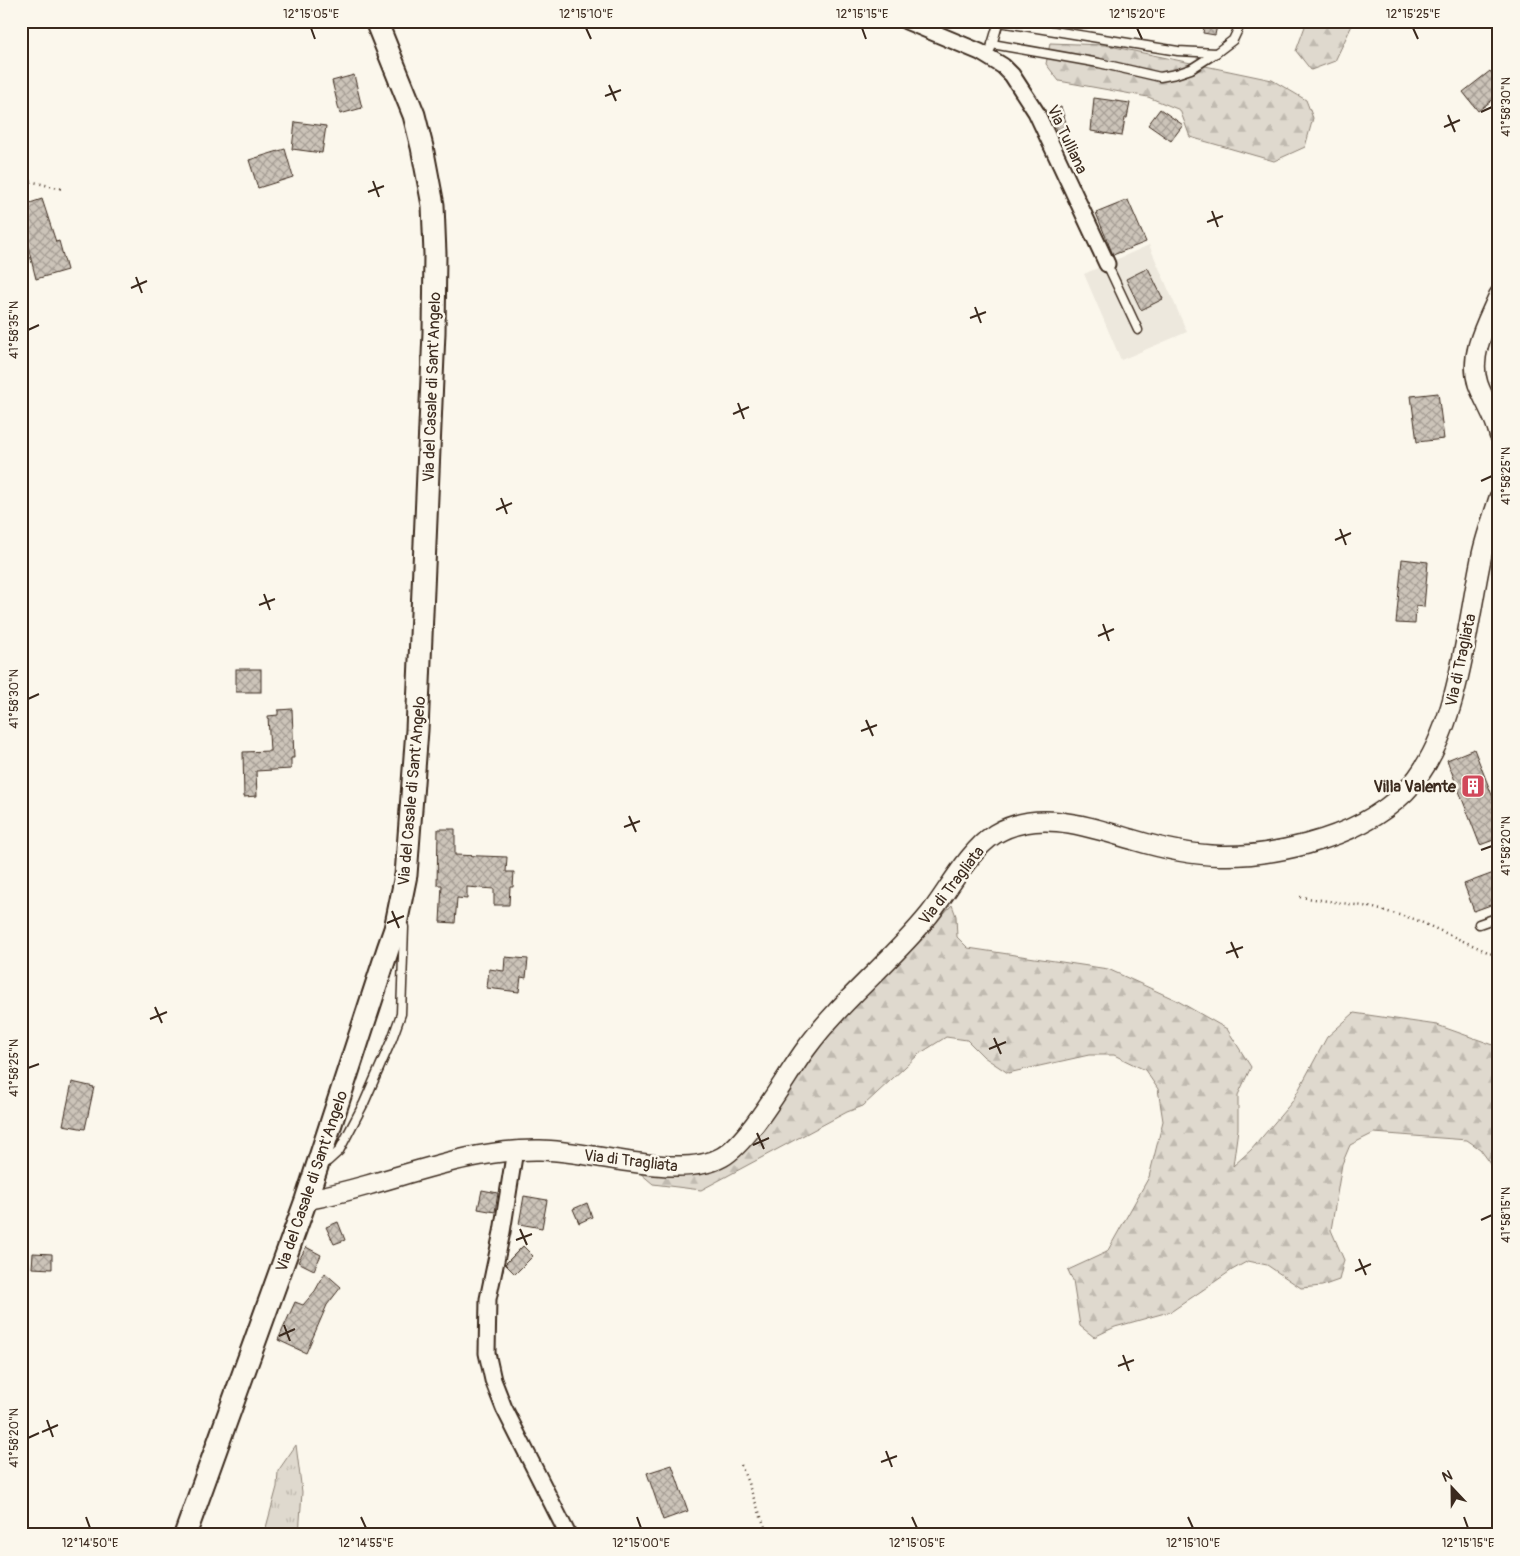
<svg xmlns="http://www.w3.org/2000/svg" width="1520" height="1556" font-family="Pangolin,sans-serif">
  <defs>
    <pattern id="grass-tufts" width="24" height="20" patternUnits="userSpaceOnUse" patternTransform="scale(1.25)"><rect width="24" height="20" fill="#dfd9ce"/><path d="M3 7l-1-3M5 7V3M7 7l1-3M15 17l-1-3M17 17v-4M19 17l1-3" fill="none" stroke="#c0bab0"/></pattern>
    <pattern id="forest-firs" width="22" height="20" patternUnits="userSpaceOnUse" patternTransform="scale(1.25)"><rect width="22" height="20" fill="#dfd9ce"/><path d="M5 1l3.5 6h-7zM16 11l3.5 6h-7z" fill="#c0bab0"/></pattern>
    <pattern id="building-cross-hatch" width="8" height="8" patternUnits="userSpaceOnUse" patternTransform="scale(1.25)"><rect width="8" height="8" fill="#ccc4b9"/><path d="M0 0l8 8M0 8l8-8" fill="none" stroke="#a79f96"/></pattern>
  </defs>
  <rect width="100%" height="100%" fill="#fbf7ec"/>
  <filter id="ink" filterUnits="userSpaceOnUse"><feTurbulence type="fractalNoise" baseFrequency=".02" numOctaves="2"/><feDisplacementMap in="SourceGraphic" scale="10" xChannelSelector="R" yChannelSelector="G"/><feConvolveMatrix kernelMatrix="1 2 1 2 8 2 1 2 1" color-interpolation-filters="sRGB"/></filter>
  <g filter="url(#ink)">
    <!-- built -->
    <polygon fill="#ede8dd" points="1149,245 1187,332 1121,360 1084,274"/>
    <!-- grass -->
    <polygon fill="url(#grass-tufts)" stroke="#8d8276" points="296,1445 302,1492 299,1535 264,1535 277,1487 278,1471"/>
    <!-- forest -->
    <g fill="url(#forest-firs)" stroke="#8d8276">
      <polygon points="1307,21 1354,21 1335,61 1311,70 1296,51"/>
      <polygon points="1050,43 1105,45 1272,80 1306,100 1313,118 1305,147 1274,161 1190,137 1180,110 1148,97 1059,81 1046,64"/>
      <polygon points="952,905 956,916 957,937 968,948 1108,969 1176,1000 1227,1029 1251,1067 1238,1095 1238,1129 1233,1166 1251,1150 1292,1102 1327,1037 1354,1013 1437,1025 1499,1047 1499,1192 1491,1164 1480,1149 1467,1140 1374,1133 1350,1145 1342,1164 1331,1230 1344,1260 1339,1280 1322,1286 1301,1288 1267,1265 1248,1261 1232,1270 1172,1311 1115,1327 1094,1337 1080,1326 1073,1281 1068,1270 1107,1252 1149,1177 1163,1121 1158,1089 1145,1070 1114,1055 1089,1055 1008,1073 984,1057 967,1040 946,1037 919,1054 863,1106 847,1112 701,1190 653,1184 640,1173 651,1169 717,1167 842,1012 882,978"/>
    </g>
    <!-- building -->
    <g fill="url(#building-cross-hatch)" stroke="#3b2a1e">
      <polygon points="1205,21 1218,21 1215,35 1203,33"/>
      <polygon points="1490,71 1499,83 1499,95 1478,111 1463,92"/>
      <polygon points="354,75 362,108 340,114 332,81"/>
      <polygon points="1094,98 1130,103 1127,118 1125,118 1122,136 1091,131"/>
      <polygon points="1061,107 1069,132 1057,135 1050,111"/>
      <polygon points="1160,109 1183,125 1171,141 1148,125"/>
      <polygon points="295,122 326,126 322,153 292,149"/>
      <polygon points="285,149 293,177 258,188 249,160"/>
      <polygon points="42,199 56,242 59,241 67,270 36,279 26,239 21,241 21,220 25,219 21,206"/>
      <polygon points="1128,200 1146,242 1113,255 1096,213"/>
      <polygon points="1148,268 1163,299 1141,310 1126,279"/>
      <polygon points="1438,393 1444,439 1417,442 1411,396"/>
      <polygon points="1402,559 1428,562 1424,607 1416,606 1415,624 1396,623"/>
      <rect x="236" y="669" width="25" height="23"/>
      <polygon points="292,709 294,758 291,758 291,769 256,771 257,796 244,797 243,752 270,751 268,716 278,715 278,710"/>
      <polygon points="1474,749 1499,813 1499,838 1480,845 1447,760"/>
      <polygon points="438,829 455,829 455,855 507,857 506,872 514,872 513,887 510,887 509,905 494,905 494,889 467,887 467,899 457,898 455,923 440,922 442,885 437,885"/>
      <polygon points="1499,871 1499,902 1474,911 1464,884"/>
      <polygon points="505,957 528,959 526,978 521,977 519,992 487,988 489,969 504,971"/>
      <polygon points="72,1082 94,1087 85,1129 63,1125"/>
      <polygon points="482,1190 498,1193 495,1212 478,1209"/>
      <polygon points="524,1196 547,1200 542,1228 519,1224"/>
      <polygon points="587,1203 592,1217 579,1223 573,1209"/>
      <polygon points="338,1222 345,1240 334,1244 326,1227"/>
      <polygon points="523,1246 533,1256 515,1274 505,1264"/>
      <polygon points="306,1247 321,1255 314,1270 298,1262"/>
      <polygon points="33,1253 52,1254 52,1269 32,1268"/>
      <polygon points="325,1273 341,1287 327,1305 306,1353 278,1340 295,1302 303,1305 315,1291"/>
      <polygon points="672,1465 688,1511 663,1520 647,1473"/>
    </g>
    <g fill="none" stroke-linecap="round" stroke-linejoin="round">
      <!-- service casing -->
      <g stroke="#3b2a1e" stroke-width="11">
        <g id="service">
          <polyline points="999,22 1178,51 1216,53"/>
          <polyline points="992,44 1099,63 1160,77 1176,74 1191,69 1216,53 1233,40 1242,21"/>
          <polyline points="991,48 999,21"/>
          <polyline points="1107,264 1138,330"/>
          <polyline points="1479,924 1499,917"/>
          <polyline points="322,1162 328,1161 339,1151 364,1103 392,1039 401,1014 404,927"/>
        </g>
      </g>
      <!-- minor casing -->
      <g stroke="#3b2a1e" stroke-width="19">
        <g id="minor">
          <polyline points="906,21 980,52 1003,66 1012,75 1036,112 1107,264"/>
          <polyline points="515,1150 502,1232 488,1299 487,1353 493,1380 504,1408 568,1535"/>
        </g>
      </g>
      <!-- tertiary casing -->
      <g stroke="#3b2a1e" stroke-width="22">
        <g id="tertiary">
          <path d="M1499,295C1488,321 1468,354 1478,384C1484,401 1495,416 1499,434"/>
          <path d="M306,1200C327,1196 347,1191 368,1185C425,1169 480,1149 540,1150C590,1150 679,1181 722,1157C750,1141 784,1079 805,1050C841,1000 890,963 929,915C948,891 969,850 995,834C1039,808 1089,827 1134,840C1197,859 1243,861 1307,844C1344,834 1378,819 1405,792C1458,739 1466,630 1481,559C1485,538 1493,518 1499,498"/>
        </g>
      </g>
      <!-- secondary casing -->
      <g stroke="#3b2a1e" stroke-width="25">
        <polyline id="secondary" points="185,1535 306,1200 388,949 395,929 406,875 417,730 434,332 435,254 433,205 422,147 414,115 376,21"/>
      </g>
      <!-- path -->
      <g stroke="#3b2a1e" stroke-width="2.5" stroke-dasharray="1 4" stroke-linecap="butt">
        <polyline points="21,179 62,189"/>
        <polyline points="1300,897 1370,907 1414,919 1499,957"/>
        <polyline points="741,1465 768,1535"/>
      </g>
      <!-- service -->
      <use href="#service" stroke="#fbf7ec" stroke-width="8"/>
      <!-- minor -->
      <use href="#minor" stroke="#fbf7ec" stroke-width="15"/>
      <!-- tertiary -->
      <use href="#tertiary" stroke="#fbf7ec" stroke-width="19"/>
      <!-- secondary -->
      <use href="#secondary" stroke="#fbf7ec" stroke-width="21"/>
    </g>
  </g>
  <!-- ticks -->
  <path fill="none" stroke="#3b2a1e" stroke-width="2" d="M311,28L315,39M586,28L591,39M862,28L866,39M1137,28L1142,39M1413,28L1418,39M609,85L616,101M605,96L621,90M1481,112L1492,107M1448,115L1455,132M1444,127L1460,120M373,181L379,197M368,192L384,186M1212,211L1218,227M1207,222L1223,216M136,277L142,293M131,288L147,281M975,307L981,323M970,318L986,312M28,330L39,325M738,403L744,419M733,414L749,407M1481,481L1492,476M501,498L507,514M496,510L512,503M1340,529L1346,545M1335,540L1351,533M264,594L270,610M259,605L275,599M1103,624L1109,641M1098,636L1114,629M28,699L39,694M866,720L873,736M861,731L877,725M629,816L636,832M624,827L640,821M1481,850L1492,846M392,911L399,928M387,923L404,916M1231,942L1238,958M1226,953L1243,947M155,1007L162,1023M150,1019L167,1012M994,1038L1001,1054M989,1049L1006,1042M28,1068L39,1064M757,1133L764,1149M753,1145L769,1138M1481,1220L1492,1215M520,1229L527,1245M516,1240L532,1234M1359,1259L1366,1275M1355,1271L1371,1264M284,1325L290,1341M279,1336L295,1329M1123,1355L1129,1371M1118,1366L1134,1360M47,1420L53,1437M42,1432L58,1425M28,1438L39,1433M886,1451L892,1467M881,1462L897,1456M86,1517L90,1528M361,1517L366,1528M637,1517L641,1528M912,1517L917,1528M1188,1517L1193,1528M1464,1517L1468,1528"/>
  <!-- icons -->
  <defs>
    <g id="building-square" transform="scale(1.25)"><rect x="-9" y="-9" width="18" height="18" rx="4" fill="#d1495b" stroke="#fbf7ec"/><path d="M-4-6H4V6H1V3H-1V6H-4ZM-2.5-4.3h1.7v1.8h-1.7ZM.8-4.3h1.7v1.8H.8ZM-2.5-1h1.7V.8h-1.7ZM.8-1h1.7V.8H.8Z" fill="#fff"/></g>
  </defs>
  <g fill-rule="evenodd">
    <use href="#building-square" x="1473" y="786"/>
  </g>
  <g text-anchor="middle" stroke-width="5" stroke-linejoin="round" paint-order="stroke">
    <!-- street labels -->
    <g font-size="16" fill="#3b2a1e" stroke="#fbf7ec">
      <text transform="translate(1068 139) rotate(65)" y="6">Via Tulliana</text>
      <text transform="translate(431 387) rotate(-88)" y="6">Via del Casale di Sant'Angelo</text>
      <text transform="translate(1460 660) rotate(-78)" y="6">Via di Tragliata</text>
      <text transform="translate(411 791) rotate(-85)" y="6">Via del Casale di Sant'Angelo</text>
      <text transform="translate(951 885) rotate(-52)" y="6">Via di Tragliata</text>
      <text transform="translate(631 1160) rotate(7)" y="6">Via di Tragliata</text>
      <text transform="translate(311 1181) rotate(-71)" y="6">Via del Casale di Sant'Angelo</text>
    </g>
    <!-- poi labels -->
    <g font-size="16" font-weight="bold" fill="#3b2a1e" stroke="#fbf7ec" text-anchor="end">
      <text x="1456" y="792">Villa Valente</text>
    </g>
  </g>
  <!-- margin -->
  <rect width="1520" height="1556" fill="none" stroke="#fbf7ec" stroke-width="55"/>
  <!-- north arrow -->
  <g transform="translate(1452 1488) rotate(338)" stroke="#fbf7ec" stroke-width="4" paint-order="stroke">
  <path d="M0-4L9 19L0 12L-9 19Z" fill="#3b2a1e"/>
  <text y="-8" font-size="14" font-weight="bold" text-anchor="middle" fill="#3b2a1e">N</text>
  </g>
  <rect x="28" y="28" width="1464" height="1500" fill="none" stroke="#3b2a1e" stroke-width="2"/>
  <g font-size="12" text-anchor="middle" fill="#3b2a1e">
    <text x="311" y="18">12°15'05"E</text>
    <text x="586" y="18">12°15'10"E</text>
    <text x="862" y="18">12°15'15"E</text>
    <text x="1137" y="18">12°15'20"E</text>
    <text x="1413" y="18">12°15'25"E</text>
    <text transform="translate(1506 107) rotate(-90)" y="4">41°58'30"N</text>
    <text transform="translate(14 330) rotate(-90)" y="4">41°58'35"N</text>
    <text transform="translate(1506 476) rotate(-90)" y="4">41°58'25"N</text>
    <text transform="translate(14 699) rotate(-90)" y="4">41°58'30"N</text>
    <text transform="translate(1506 846) rotate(-90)" y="4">41°58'20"N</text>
    <text transform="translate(14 1068) rotate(-90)" y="4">41°58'25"N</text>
    <text transform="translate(1506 1215) rotate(-90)" y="4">41°58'15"N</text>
    <text transform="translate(14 1438) rotate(-90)" y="4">41°58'20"N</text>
    <text x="90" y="1547">12°14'50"E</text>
    <text x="366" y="1547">12°14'55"E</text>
    <text x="641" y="1547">12°15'00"E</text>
    <text x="917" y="1547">12°15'05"E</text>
    <text x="1193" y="1547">12°15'10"E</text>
    <text x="1468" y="1547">12°15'15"E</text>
  </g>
</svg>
